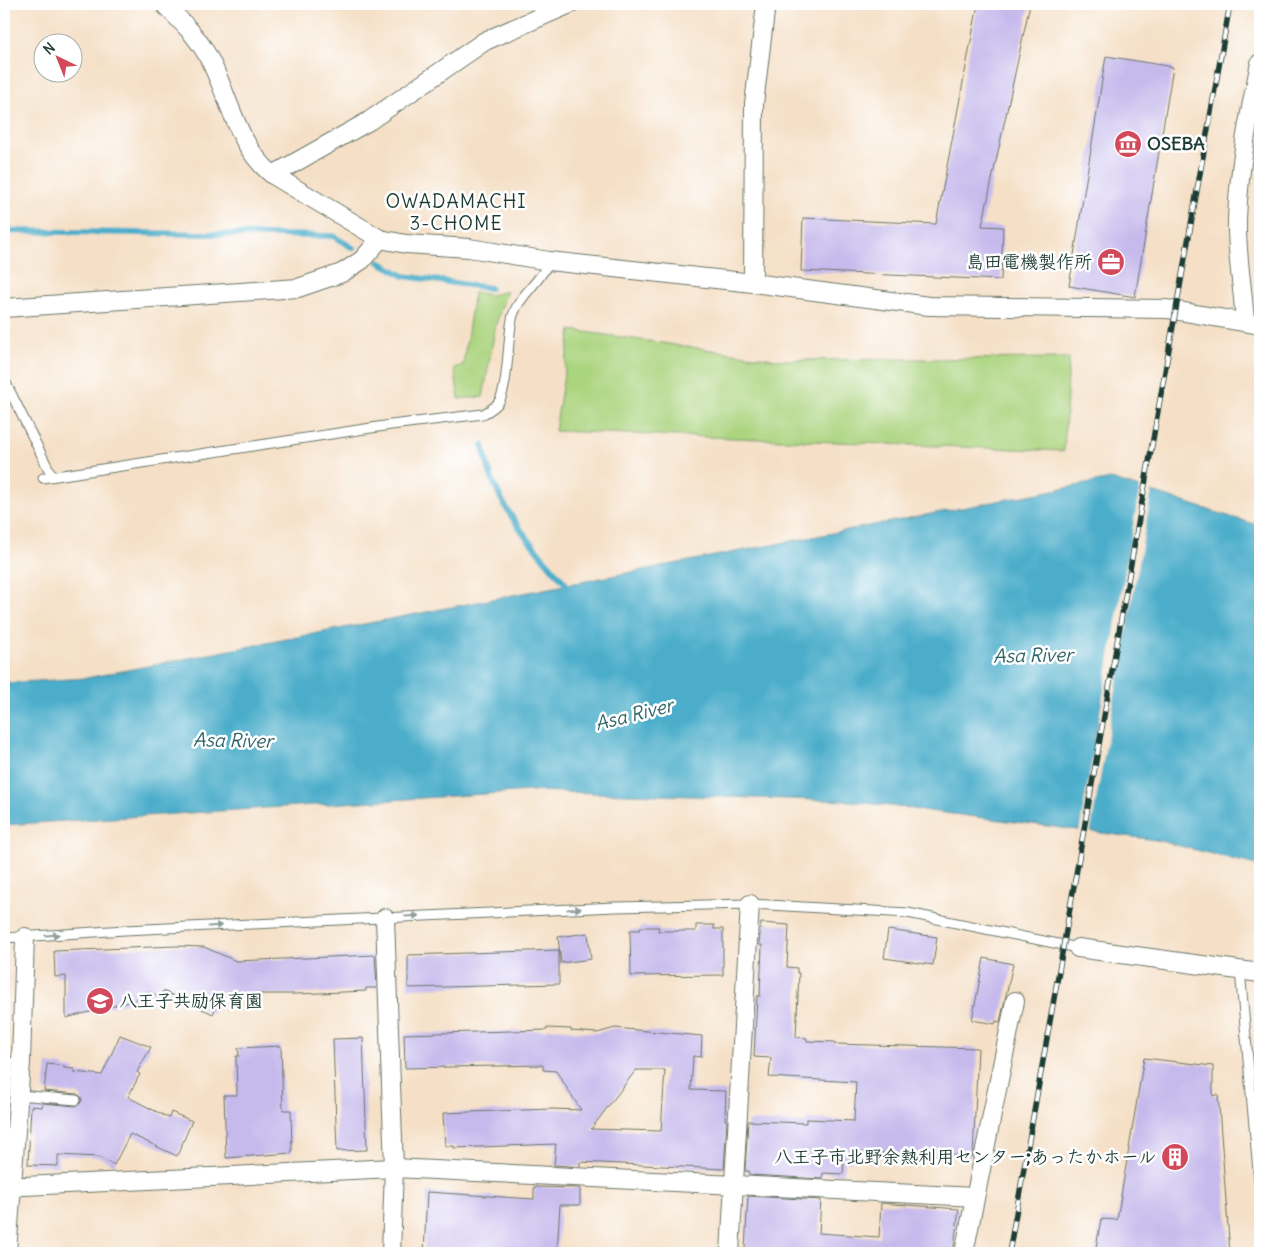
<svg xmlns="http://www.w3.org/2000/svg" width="1264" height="1257" font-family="Delius,'Klee One',sans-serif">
  <rect width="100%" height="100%" fill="#fff"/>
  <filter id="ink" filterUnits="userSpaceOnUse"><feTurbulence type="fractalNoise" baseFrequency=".02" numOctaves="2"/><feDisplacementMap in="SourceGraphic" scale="10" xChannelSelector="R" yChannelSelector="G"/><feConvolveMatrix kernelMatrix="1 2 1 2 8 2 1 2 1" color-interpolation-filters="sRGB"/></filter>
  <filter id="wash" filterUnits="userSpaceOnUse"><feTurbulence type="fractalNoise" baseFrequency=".0096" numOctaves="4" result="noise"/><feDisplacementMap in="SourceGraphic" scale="20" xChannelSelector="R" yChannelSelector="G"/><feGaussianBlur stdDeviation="1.12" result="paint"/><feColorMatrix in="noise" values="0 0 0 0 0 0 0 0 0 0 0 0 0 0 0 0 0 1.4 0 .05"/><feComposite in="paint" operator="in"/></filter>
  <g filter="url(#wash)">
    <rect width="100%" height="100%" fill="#f5e0c7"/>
    <!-- green -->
    <g fill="#abd47f" stroke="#65885a">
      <polygon points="507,291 496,324 483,397 459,399 454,368 463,365 474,292 490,295"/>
      <polygon points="571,330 781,360 1069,358 1064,451 555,431"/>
    </g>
    <!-- water -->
    <polygon fill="#4badca" stroke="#35757f" points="1111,479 1260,526 1260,866 1156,840 851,801 531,791 4,825 4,683 86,678"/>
    <!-- pier -->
    <polygon fill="#f5e0c7" points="1140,486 1152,490 1090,834 1079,833"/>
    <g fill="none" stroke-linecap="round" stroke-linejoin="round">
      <!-- stream -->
      <g stroke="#4badca" stroke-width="6">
        <polyline points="4,231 333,236 353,248"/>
        <polyline points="379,262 404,276 490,288"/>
        <path d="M483,445C493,507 533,545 572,591"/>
      </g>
    </g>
    <g id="blocks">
      <!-- building -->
      <g fill="#c6baec" fill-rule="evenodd">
        <polygon points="978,4 1030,4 982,226 1003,227 1001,280 801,271 803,218 936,224"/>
        <polygon points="1106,56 1173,67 1135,297 1069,286"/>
        <polygon points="761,923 789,925 787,967 797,968 797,973 799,973 796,1037 807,1038 807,1041 835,1042 835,1044 978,1048 973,1156 852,1152 851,1162 844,1162 843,1174 823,1173 822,1179 749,1175 749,1171 745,1171 748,1121 806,1123 806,1119 854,1121 856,1082 769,1077 771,1058 754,1057 757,996 760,996 762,945 759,945"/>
        <polygon points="696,925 714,925 714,929 723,929 723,975 631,976 630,930 640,930 640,927 659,927 658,931 696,931"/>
        <polygon points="888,930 937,937 933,965 884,958"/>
        <polygon points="588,933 591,959 561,963 558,937"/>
        <polygon points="176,946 204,947 236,961 375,955 377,988 366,988 366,991 297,994 222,994 213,1014 163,991 160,997 148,992 133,1001 66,1018 66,976 55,977 54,951"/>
        <polygon points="559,950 559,984 408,988 408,955"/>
        <polygon points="984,958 1013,964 1000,1022 996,1021 995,1024 972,1020"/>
        <path d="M547,1028L571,1029V1031L597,1033L615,1028L702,1036L701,1057L693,1056L691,1090L726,1091L725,1120H727L724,1169L580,1162V1167L554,1165L556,1144L454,1148V1146H445L443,1113L551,1109L581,1110L556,1071L543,1070V1065L405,1068L404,1034L547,1030ZM636,1070H665L661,1131L591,1129Z"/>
        <polygon points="120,1035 151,1047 137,1072 140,1074 128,1097 169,1118 171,1112 192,1121 177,1156 130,1134 114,1165 99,1157 58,1155 58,1166 28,1165 31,1106 42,1107 43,1103 76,1106 82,1101 81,1097 77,1094 44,1091 47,1064 64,1066 64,1068 74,1069 74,1072 102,1075"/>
        <polygon points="363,1038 367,1150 337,1151 333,1039"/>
        <polygon points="281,1046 283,1110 291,1110 292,1153 226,1158 224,1095 237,1095 236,1056 239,1056 238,1048"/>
        <polygon points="1144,1058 1213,1066 1213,1096 1218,1094 1230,1253 1095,1253 1101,1219 1117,1220"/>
        <polygon points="534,1187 580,1188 580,1205 560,1205 557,1253 424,1253 427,1192 534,1199"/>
        <polygon points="748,1196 821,1200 819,1233 879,1237 881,1203 959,1209 953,1253 784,1253 745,1249"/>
      </g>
    </g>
  </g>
  <g filter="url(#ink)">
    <use href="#blocks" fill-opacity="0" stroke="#6a7667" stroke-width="1"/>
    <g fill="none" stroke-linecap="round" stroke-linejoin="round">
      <!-- lane casing -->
      <g stroke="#6a7667" stroke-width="11">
        <g id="lane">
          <polyline points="4,379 52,476"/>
          <path d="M43,478L391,425L483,414C489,411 494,408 498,403C509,389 507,336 513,315C520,294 541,282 549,261"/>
          <polyline points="4,938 125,930 615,907 750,904 908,913 1078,948"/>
          <polyline points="1240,970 1260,1193"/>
          <polyline points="4,1063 21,1062"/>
          <polyline points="19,1095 76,1100"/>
        </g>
      </g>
      <!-- street casing -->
      <g stroke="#6a7667" stroke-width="20">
        <g id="street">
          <path d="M164,4C179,19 195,34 206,53C230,94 235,145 273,175L380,239L406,244L469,248L549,261L753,283L929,306L1167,309L1260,325"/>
          <polyline points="273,175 369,121 485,41 570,4"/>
          <polyline points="753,283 754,104 766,4"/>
          <polyline points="4,308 298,288 342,273 362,260 380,239"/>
          <path d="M1245,322C1243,288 1236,253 1237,219C1239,166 1249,115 1260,63"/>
          <polyline points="385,918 394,1168 391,1253"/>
          <polyline points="1078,948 1260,973"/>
          <polyline points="4,1187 394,1168 975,1197"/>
          <polyline points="7,1253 21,1062 25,937"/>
          <polyline points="730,1253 750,904"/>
          <polyline points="964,1253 1015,1001"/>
        </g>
      </g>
      <!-- lane -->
      <use href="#lane" stroke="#fff" stroke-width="9"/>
      <!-- street -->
      <use href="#street" stroke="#fff" stroke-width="18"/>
      <!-- rail casing -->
      <g stroke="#1f3d34" stroke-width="5.5">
        <polyline id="rail" points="1009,1253 1230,4"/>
      </g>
      <!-- rail -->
      <use href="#rail" stroke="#fff" stroke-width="4" stroke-dasharray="11" stroke-linecap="butt"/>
    </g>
    <!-- one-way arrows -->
    <defs><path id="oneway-solid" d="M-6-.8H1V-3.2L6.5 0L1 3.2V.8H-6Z" transform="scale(1.25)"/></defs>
    <g fill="#8f9e9a">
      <use href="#oneway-solid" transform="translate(574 909) rotate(-3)"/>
      <use href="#oneway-solid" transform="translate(412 916) rotate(-3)"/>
      <use href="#oneway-solid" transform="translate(215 926) rotate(-3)"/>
      <use href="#oneway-solid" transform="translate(52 935) rotate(-4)"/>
    </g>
  </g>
  <!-- icons -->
  <defs>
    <g id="museum-disc" transform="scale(1.4375)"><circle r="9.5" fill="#d1495b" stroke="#fff"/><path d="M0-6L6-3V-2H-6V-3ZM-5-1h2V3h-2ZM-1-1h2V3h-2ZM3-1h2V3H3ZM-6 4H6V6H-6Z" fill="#fff"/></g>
    <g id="office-disc" transform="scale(1.4375)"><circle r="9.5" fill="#d1495b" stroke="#fff"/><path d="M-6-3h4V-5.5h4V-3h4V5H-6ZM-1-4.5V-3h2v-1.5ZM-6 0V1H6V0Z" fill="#fff"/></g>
    <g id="school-disc" transform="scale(1.4375)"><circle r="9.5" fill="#d1495b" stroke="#fff"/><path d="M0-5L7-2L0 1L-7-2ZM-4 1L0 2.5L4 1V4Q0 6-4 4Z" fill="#fff"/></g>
    <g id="building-disc" transform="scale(1.4375)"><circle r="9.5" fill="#d1495b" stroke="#fff"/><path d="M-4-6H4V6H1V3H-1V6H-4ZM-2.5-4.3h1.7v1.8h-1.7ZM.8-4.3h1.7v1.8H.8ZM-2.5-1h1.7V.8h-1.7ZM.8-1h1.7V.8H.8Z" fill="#fff"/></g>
  </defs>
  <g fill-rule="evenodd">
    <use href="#museum-disc" x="1128" y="144"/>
    <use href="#office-disc" x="1111" y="262"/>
    <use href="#school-disc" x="100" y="1001"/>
    <use href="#building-disc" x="1175" y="1157"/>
  </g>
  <g text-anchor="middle" stroke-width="5" stroke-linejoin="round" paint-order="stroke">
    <!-- poi labels -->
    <g font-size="18" font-weight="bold" fill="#1f3d34" stroke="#fff" text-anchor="start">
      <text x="1147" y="150">OSEBA</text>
      <text x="1092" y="268" text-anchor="end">島田電機製作所</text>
      <text x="119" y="1007">八王子共励保育園</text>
      <text x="1156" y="1163" text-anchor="end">八王子市北野余熱利用センター;あったかホール</text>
    </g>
    <!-- neighbourhood labels -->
    <g font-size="19" letter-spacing="1" fill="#1f3d34" stroke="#fff">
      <text x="456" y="208">OWADAMACHI<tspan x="456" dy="22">3-CHOME</tspan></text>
    </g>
    <!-- water labels -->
    <g font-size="19" font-style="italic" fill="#2e6468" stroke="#fff">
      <text transform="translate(1033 655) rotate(-1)" y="7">Asa River</text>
      <text transform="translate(634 714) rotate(-14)" y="7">Asa River</text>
      <text transform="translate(233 740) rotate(1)" y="7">Asa River</text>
    </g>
  </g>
  <!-- margin -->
  <rect width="1264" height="1257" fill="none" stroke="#fff" stroke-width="20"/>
  <!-- north arrow -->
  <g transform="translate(58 58) rotate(317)"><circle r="24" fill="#ffffff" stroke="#a5b1ae"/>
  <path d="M0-4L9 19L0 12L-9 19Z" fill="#d1495b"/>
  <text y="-8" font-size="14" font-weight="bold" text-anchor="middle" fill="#1f3d34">N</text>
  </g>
</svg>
